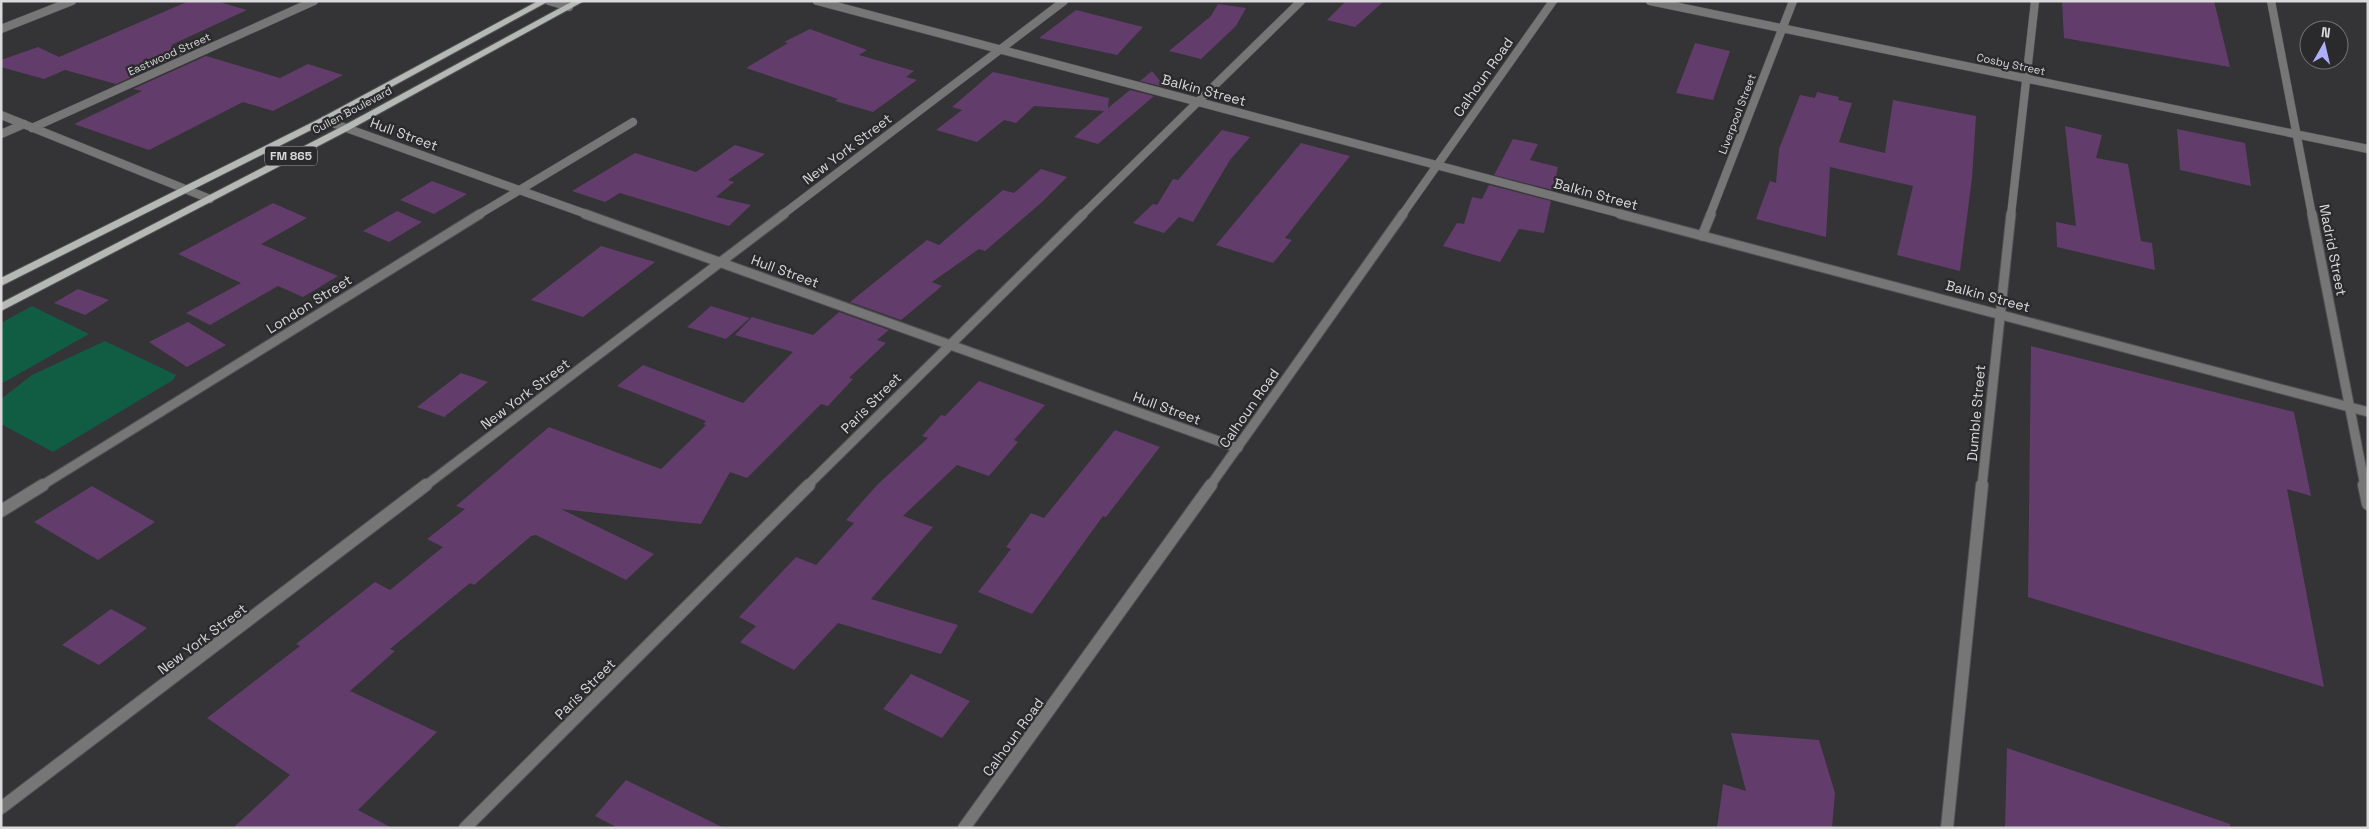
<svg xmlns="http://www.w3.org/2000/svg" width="2369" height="829" font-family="'Space Grotesk',sans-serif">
  <rect width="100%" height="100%" fill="#343335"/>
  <!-- green -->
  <g fill="#115d43">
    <polygon points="32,306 89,334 1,384 1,323"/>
    <polygon points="105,341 176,375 173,380 53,452 1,424 1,399 32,375"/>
  </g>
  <!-- building -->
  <g fill="#623d6b">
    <polygon points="189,1 216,1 247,10 171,45 190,51 116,84 65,70 44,79 1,67 1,60 38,47 59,57"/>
    <polygon points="1346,1 1384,1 1355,27 1327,20"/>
    <polygon points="2062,1 2214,1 2230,67 2064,38"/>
    <polygon points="1218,4 1246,8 1236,26 1201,59 1169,51 1211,16"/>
    <polygon points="1076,10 1143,27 1117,55 1039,38"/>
    <polygon points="810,29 867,50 859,55 914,71 906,77 917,80 873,112 835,101 838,99 746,68 788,43 784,42"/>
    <polygon points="1695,43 1730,51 1713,100 1676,93"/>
    <polygon points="206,56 280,78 308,64 343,75 273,111 243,102 149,150 74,124 142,91 133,89"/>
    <polygon points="1152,71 1165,87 1140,81"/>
    <polygon points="993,72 1109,98 1108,108 1130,90 1154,96 1098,144 1074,137 1104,111 1034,106 1016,123 1004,120 977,142 936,130 962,110 952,107"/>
    <polygon points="1817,92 1839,97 1838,100 1852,103 1839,142 1885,153 1893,100 1976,116 1972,178 1960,271 1897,255 1913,186 1830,167 1826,237 1756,219 1770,181 1776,183 1779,149 1800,95 1815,98"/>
    <polygon points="2065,126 2102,135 2096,158 2128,164 2141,241 2152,243 2155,270 2057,247 2056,222 2076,226"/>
    <polygon points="2177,129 2245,143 2251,186 2180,170"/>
    <polygon points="1222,130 1250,137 1230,160 1193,222 1179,217 1164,233 1133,223 1153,204 1157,205 1173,179 1178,180"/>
    <polygon points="1513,139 1538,144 1530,160 1558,167 1553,190 1494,175"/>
    <polygon points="1301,143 1350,156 1285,238 1292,240 1273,263 1216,245"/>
    <polygon points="735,145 765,154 728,180 734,182 716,197 751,205 729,226 620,193 605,202 572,191 635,153 696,172"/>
    <polygon points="1041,169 1067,177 1041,203 985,251 979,249 932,282 942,286 901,320 850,302 927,240 939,245 1003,190 1014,193"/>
    <polygon points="432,181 467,194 434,214 400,200"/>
    <polygon points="1489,185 1551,201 1544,233 1519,229 1500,262 1443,246 1457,223 1464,224 1472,197 1482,199"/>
    <polygon points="273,203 307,218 261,244 338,276 303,297 278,286 210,325 186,313 241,283 178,254"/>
    <polygon points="397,211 422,222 389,242 363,231"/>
    <polygon points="601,246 655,262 583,317 531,300"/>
    <polygon points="78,289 109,300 85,315 54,303"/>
    <polygon points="711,306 750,318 726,339 687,327"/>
    <polygon points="839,312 889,330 877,340 886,343 849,378 853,379 828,406 821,404 747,478 730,472 701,524 561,509 654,554 626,580 536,535 531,536 474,585 470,583 390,649 395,651 350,691 437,732 358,810 392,828 233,828 290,775 207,718 300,646 296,644 375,582 390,590 443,547 427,539 465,509 456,506 549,427 661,469 706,425 703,424 706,421 617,386 643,365 743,403 793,352 735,335 752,317 813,335"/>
    <polygon points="188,322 226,345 187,367 149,342"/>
    <polygon points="2031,346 2294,412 2311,496 2287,489 2324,687 2028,597"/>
    <polygon points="461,373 488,382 444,417 417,407"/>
    <polygon points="979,381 1045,405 1014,440 1018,442 989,476 957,465 903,516 933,527 871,599 958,625 941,654 838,623 794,670 740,642 756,626 739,617 796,557 816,565 854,523 846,520 877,485 928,438 922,436 941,415 945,416"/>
    <polygon points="1115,430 1160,447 1106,517 1103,516 1032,614 978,592 1011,549 1006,547 1031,513 1044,518"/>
    <polygon points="92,486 155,522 98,560 34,522"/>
    <polygon points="111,609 147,628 99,665 62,645"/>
    <polygon points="911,674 970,701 942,738 883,709"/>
    <polygon points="1731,733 1819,740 1835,793 1832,828 1717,828 1723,784 1746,791"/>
    <polygon points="2007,748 2230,824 2230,828 2005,828"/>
    <polygon points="626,780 724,828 618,828 595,816"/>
  </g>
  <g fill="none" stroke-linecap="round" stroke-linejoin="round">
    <!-- minor-far2 casing -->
    <g stroke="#525153" stroke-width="9">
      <g id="minor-far2">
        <polyline points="549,1 569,7"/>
        <polyline points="817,1 1625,215"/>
        <polyline points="1650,1 2368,149"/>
        <polyline points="2271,1 2312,215"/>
        <polyline points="1,29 72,1"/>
        <polyline points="1,115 210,199"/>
        <polyline points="324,120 589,215"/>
        <polyline points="32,128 314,1"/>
        <polyline points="1,134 24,124"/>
        <polyline points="478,215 633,122"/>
        <polyline points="782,215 1064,1"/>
        <polyline points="1082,215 1301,1"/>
        <polyline points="1710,215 1793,1"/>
        <polyline points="2011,215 2035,1"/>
      </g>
    </g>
    <!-- minor-far1 casing -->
    <g stroke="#525153" stroke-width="11">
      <g id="minor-far1">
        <polyline points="585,214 1238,448"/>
        <polyline points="1620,214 2368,412"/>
        <polyline points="2312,214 2365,486"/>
        <polyline points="1702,236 1711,214"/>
        <polyline points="41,486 480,214"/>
        <polyline points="425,486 784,214"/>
        <polyline points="807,486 1083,214"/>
        <polyline points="1982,486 2011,214"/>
      </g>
    </g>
    <!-- minor casing -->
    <g stroke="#525153" stroke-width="14">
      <g id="minor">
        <polyline points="2364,485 2368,504"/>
        <polyline points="1,511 43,485"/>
        <polyline points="1,808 426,485"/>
        <polyline points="465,828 809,485"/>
        <polyline points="1947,828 1982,485"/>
      </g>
    </g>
    <!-- tertiary-far2 casing -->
    <g stroke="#525153" stroke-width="9">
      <polyline id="tertiary-far2" points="1402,215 1553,1"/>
    </g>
    <!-- tertiary-far1 casing -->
    <g stroke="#525153" stroke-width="11">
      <polyline id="tertiary-far1" points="1210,486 1403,214"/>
    </g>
    <!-- tertiary casing -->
    <g stroke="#525153" stroke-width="14">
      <polyline id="tertiary" points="964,828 1211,485"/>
    </g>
    <!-- primary casing -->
    <g stroke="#525153" stroke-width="2">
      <g id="primary">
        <polygon points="538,1 549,1 327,122 1,286 1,278 321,118"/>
        <polygon points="573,1 584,1 349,130 1,311 1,303 343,126"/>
      </g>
    </g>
    <!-- minor-far2 -->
    <use href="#minor-far2" stroke="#757675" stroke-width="8"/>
    <!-- minor-far1 -->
    <use href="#minor-far1" stroke="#757675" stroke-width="9"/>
    <!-- minor -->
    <use href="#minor" stroke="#757675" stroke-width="12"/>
    <!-- tertiary-far2 -->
    <use href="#tertiary-far2" stroke="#757675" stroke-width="8"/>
    <!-- tertiary-far1 -->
    <use href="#tertiary-far1" stroke="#757675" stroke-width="9"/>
    <!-- tertiary -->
    <use href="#tertiary" stroke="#757675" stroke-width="12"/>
    <!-- primary -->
    <use href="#primary" fill="#b6b8b6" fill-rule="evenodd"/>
  </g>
  <g text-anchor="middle" stroke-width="4.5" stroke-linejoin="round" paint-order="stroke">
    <!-- far-street labels -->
    <g font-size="11" fill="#dbdadb" stroke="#2a292b">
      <text transform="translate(169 54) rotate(-24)" y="4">Eastwood Street</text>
      <text transform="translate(2011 64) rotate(12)" y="4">Cosby Street</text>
      <text transform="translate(352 110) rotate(-28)" y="4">Cullen Boulevard</text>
      <text transform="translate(1737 114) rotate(-69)" y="4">Liverpool Street</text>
    </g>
    <!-- shield labels -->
    <rect fill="#2a292b" stroke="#a6a5a6" stroke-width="1" x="265" y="146.5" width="52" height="19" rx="4"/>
    <g font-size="12" font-weight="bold" fill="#dbdadb">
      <text x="291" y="160">FM 865</text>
    </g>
    <!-- street labels -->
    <g font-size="14" fill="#dbdadb" stroke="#2a292b">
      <text transform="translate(1483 77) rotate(-55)" y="5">Calhoun Road</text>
      <text transform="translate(1204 90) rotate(15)" y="5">Balkin Street</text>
      <text transform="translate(404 134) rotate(20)" y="5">Hull Street</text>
      <text transform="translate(847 149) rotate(-37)" y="5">New York Street</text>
      <text transform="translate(1596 194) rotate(15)" y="5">Balkin Street</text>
      <text transform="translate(2333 250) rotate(79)" y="5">Madrid Street</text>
      <text transform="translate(785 271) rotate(20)" y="5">Hull Street</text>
      <text transform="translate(1988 296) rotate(15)" y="5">Balkin Street</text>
      <text transform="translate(309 304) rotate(-32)" y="5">London Street</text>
      <text transform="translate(525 394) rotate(-37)" y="5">New York Street</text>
      <text transform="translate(871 403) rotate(-45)" y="5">Paris Street</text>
      <text transform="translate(1167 408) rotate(20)" y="5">Hull Street</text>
      <text transform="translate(1249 408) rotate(-55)" y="5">Calhoun Road</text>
      <text transform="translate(1976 413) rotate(-85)" y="5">Dumble Street</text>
      <text transform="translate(202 639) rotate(-37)" y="5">New York Street</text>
      <text transform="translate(585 689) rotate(-45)" y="5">Paris Street</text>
      <text transform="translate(1013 737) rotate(-54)" y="5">Calhoun Road</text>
    </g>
  </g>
  <!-- border -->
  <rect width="2369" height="829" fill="none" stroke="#dbdadb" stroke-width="5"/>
  <!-- north arrow -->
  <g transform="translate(2324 45) rotate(8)"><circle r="24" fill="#2a292b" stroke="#717071"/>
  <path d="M0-4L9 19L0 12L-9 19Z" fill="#aeaefb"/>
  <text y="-8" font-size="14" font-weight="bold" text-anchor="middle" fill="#dbdadb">N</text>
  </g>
</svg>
